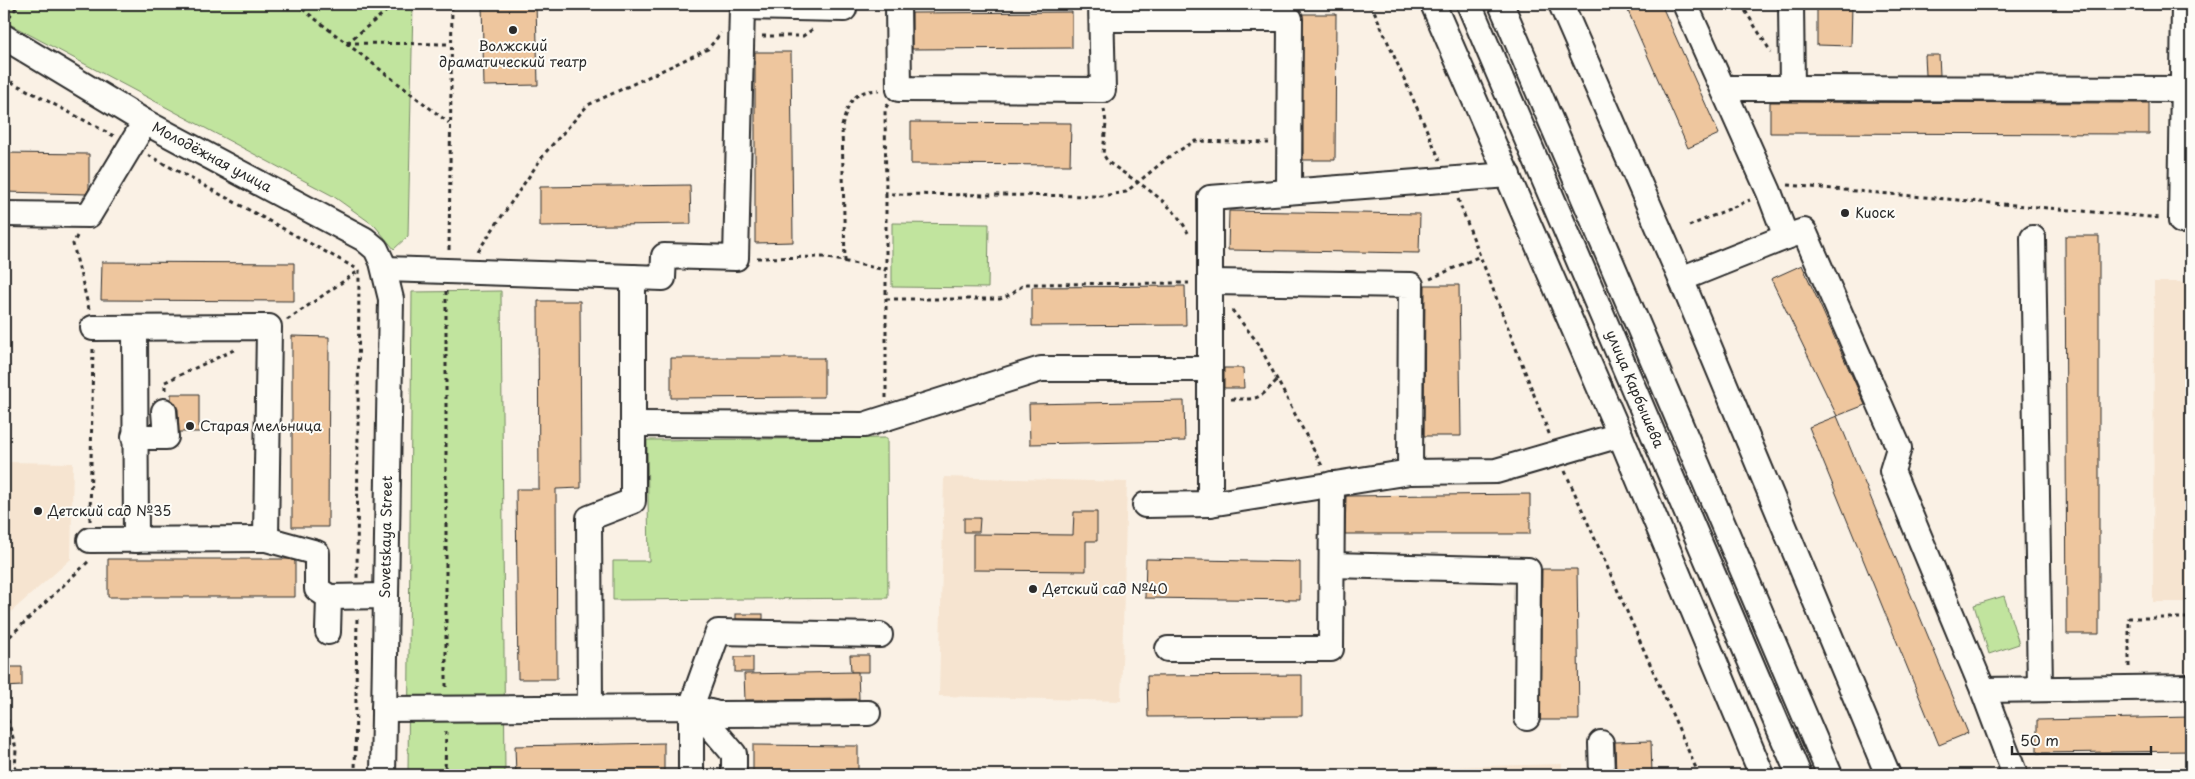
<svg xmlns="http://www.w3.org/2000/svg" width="2195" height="779" font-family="'Playpen Sans',sans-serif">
  <rect width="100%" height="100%" fill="#faf1e5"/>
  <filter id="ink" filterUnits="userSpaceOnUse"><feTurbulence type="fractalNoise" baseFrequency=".02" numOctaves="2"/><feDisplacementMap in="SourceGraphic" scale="10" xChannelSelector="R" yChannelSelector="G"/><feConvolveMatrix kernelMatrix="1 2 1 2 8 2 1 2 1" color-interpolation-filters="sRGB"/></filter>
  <g filter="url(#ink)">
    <!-- built -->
    <g fill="#f6e4d0">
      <polygon points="2154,282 2191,282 2191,602 2153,602"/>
      <polygon points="4,462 73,463 71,559 4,618"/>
      <polygon points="944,477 1127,482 1121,701 939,696"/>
      <polygon points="1562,764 1562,775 1176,775"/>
    </g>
    <!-- green -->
    <g fill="#c1e49e" stroke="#768864">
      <polygon points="4,4 413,4 408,236 394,249 375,226 333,196 4,21"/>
      <polygon points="892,223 989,224 988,288 892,287"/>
      <polygon points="501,291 505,775 408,775 412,292"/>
      <polygon points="887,438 888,598 613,600 613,561 649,561 647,440"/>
      <polygon points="2004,596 2019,644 1989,654 1974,605"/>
    </g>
    <!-- building -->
    <g fill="#eec69e" stroke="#2b2b2b">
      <polygon points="482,4 536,4 538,85 484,86"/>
      <polygon points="1625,4 1661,4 1719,134 1688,148"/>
      <polygon points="1817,4 1852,4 1851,46 1817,45"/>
      <polygon points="1072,12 1072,48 912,49 912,13"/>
      <polygon points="1302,14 1336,14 1335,160 1303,160"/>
      <polygon points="755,52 791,52 793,242 755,243"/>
      <polygon points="1925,55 1939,55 1940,75 1926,75"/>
      <polygon points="1770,102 2149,103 2149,134 1770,133"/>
      <polygon points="911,122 1071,123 1070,165 911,164"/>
      <polygon points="4,153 89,154 89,189 86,194 4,192"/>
      <polygon points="690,185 691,224 540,226 540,187"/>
      <polygon points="1229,211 1420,214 1419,253 1228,250"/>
      <polygon points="2065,236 2099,236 2099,634 2067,634"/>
      <polygon points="102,262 294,263 294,301 101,300"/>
      <polygon points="1802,265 1865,405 1837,416 1771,279"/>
      <polygon points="1425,285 1459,285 1461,436 1424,436"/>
      <polygon points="1185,286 1186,325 1032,326 1032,287"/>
      <polygon points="538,301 580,301 581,488 556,489 557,679 518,679 516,489 539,489"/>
      <polygon points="292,336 329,337 328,527 292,527"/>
      <polygon points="671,358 824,358 824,397 671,398"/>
      <polygon points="1224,368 1243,368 1244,388 1224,388"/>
      <polygon points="171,394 199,394 199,432 179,432 178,409 171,399"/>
      <polygon points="1184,401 1185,441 1030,444 1029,404"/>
      <polygon points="1837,416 1968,733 1939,745 1809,427"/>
      <polygon points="1530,494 1530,534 1345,534 1346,496"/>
      <polygon points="1074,512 1097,512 1097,541 1086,541 1086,571 973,570 973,534 1073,535"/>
      <polygon points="964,518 980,518 979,532 964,532"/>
      <polygon points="108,559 289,559 295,561 295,597 108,597"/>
      <polygon points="1146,559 1300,562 1300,600 1145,598"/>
      <polygon points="1542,569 1577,569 1579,720 1540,720"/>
      <rect x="736" y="614" width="27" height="5"/>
      <polygon points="850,655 869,655 869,672 851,672"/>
      <rect x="735" y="657" width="18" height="15"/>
      <polygon points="4,667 22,667 22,686 4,687"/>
      <polygon points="858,672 859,699 745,700 744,674"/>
      <polygon points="1302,675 1302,716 1148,717 1147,676"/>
      <polygon points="2191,717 2191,751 2037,753 2037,720"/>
      <polygon points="1651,741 1652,775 1616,775 1615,742"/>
      <polygon points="664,743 664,775 516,775 515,746"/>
      <polygon points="753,745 858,746 858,775 753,775"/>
    </g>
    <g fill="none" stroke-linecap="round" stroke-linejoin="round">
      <!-- minor casing -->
      <g stroke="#2b2b2b" stroke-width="28">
        <g id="minor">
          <polyline points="898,4 899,89 1103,90 1101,4"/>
          <polyline points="1433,4 1620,435 1762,775"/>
          <polyline points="1469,4 1799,775"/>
          <polyline points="1501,4 1830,775"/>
          <polyline points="1561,4 1681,279 1888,775"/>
          <polyline points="1102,19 1290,19 1289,190"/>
          <polyline points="4,37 145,122 364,239 376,249 382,262 391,299 383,775"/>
          <polyline points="1723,88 1792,88 1791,4"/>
          <polyline points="1792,88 2181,89"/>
          <polyline points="4,214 89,215 145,122"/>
          <polyline points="2181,221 2184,4"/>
          <polyline points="1786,237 1804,231 1899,448 1892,471 1983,690 2191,687"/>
          <polyline points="2033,238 2040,688"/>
          <polyline points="385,269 663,278 664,256 736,258 742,7 844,9 844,4"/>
          <polyline points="1681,279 1786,237 1769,192 1685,4"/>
          <polyline points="1210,282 1411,285 1410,472"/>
          <polyline points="93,328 269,327 266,539"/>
          <polyline points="135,328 136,540"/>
          <polyline points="633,424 864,425 1041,369 1210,369"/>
          <polyline points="134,437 166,437 164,411"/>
          <polyline points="1210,504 1210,198 1508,175"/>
          <polyline points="1145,505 1210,504 1410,472 1496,471 1620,435"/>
          <polyline points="90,540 266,539 317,553 317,589 329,597 385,596"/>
          <polyline points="1332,565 1528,570 1527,718"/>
          <polyline points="328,632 329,597"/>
          <polyline points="1168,649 1331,649 1332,484"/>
          <polyline points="1983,690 2015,775"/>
          <polyline points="590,707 589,518 633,501 633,277"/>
          <polyline points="384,709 691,707 691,775"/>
          <polyline points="713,713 712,728 734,754 734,775"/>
          <polyline points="868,713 718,714 691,707 718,632 880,635"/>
          <polyline points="1601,743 1602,775"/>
        </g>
      </g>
      <!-- path -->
      <g stroke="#2b2b2b" stroke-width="3" stroke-dasharray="4 4" stroke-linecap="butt">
        <polyline points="296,4 449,123"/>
        <polyline points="1305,4 1373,6"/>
        <polyline points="1371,4 1440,160"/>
        <polyline points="1741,4 1771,52"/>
        <polyline points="9,17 19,4"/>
        <polyline points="762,36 803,36 813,29"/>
        <polyline points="347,43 451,44"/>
        <polyline points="347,43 395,4"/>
        <polyline points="4,78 114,136"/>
        <polyline points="888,104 885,109 886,194 1102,196 1126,192 1170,156 1195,141 1269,143"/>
        <path d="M1104,109L1106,123L1103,154L1108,162C1136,182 1173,201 1188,233"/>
        <polyline points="148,155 359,270 357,578"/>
        <polyline points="1788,185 2161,218"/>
        <polyline points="886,194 886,398"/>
        <polyline points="1458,199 1550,436"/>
        <polyline points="1689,226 1750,200"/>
        <polyline points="77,236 73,244 89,309"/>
        <polyline points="449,250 452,4"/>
        <polyline points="478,251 545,153 588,105 708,49 721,33"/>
        <polyline points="757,258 823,257 886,270"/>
        <path d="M845,262L842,126C849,102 852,91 879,90"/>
        <polyline points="1430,279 1480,256"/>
        <polyline points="446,291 446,690"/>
        <path d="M886,299H1000C1011,296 1016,289 1026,284L1189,283"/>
        <polyline points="1232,310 1258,343 1322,466"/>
        <polyline points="287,320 360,270"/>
        <polyline points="165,390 165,382 236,349"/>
        <path d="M1231,399C1258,399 1258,401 1277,380"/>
        <polyline points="1565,471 1699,775"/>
        <polyline points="90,521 93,347"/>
        <polyline points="4,642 90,560"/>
        <polyline points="2129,667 2129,618 2191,618"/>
        <polyline points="4,713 6,714 16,748 15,775"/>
        <polyline points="355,775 357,616"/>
        <polyline points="445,775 446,728"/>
      </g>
      <!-- minor -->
      <use href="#minor" stroke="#fdfcf7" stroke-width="24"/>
    </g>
  </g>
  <!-- markers -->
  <g fill="#2b2b2b" stroke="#fdfcf7" stroke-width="2">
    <circle cx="513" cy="30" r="5"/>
    <circle cx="1845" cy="213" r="5"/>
    <circle cx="190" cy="426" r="5"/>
    <circle cx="38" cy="511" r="5"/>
    <circle cx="1033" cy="589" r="5"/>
  </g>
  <g text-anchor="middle" stroke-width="4" stroke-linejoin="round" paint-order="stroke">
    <!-- poi labels -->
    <g font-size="14" fill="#2b2b2b" stroke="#fdfcf7" text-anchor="start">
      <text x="513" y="51" text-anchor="middle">Волжский<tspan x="513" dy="16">драматический театр</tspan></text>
      <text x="1855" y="218">Киоск</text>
      <text x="200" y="431">Старая мельница</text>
      <text x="48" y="516">Детский сад №35</text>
      <text x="1043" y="594">Детский сад №40</text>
    </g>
    <!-- street labels -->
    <g font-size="14" fill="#2b2b2b" stroke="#fdfcf7">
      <text transform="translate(212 157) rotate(28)" y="5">Молодёжная улица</text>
      <text transform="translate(1635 389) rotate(67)" y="5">улица Карбышева</text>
      <text transform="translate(386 537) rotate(-89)" y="5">Sovetskaya Street</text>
    </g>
  </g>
  <!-- margin -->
  <rect width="2195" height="779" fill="none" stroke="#fdfcf7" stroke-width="20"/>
  <rect x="10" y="10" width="2175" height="759" fill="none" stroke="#2b2b2b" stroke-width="2" filter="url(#ink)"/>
  <!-- scale -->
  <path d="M2012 746v8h139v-8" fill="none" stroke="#2b2b2b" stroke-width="2.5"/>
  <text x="2020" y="746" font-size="15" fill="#2b2b2b" stroke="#fdfcf7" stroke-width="4" paint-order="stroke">50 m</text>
</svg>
